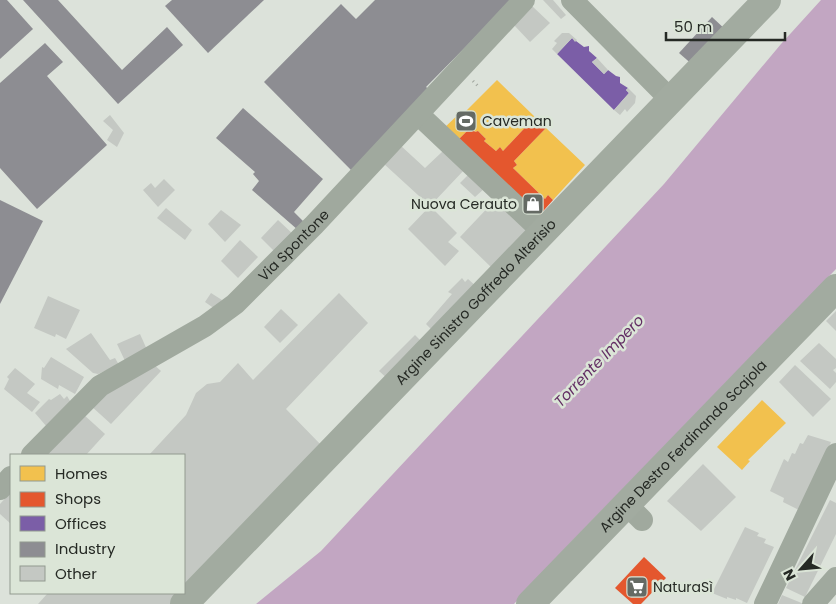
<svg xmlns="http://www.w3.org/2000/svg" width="836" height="604" font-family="Poppins,sans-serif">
  <rect width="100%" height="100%" fill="#dce2da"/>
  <!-- water -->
  <polygon fill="#c2a6c2" points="821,0 836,0 836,269 574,539 514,604 256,604 321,551 664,184 781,44"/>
  <!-- homes -->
  <g fill="#f2c14e">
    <polygon points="497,80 535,117 503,151 500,147 496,151 484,141 486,139 478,131 475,132 471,127 456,142 443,129 462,111 464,113"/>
    <polygon points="546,128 585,165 553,200 548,195 545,199 513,168 517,165 514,161"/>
    <polygon points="762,400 786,423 748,460 750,461 742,470 717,447"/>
  </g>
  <!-- shops -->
  <g fill="#e4572e">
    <polygon points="535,117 546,128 514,161 517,165 513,168 545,199 548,195 553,200 537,218 456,142 471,127 475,132 478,131 486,139 484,141 496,151 500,147 503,151"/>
    <polygon points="644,557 666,578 641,604 633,604 615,588"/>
  </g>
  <!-- offices -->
  <polygon fill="#7b5ea7" points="572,38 584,47 589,46 589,51 597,58 592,62 604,74 608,70 616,76 620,77 620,83 628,88 626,90 629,93 614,110 557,54"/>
  <!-- industry -->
  <g fill="#8d8d92">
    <polygon points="0,0 7,0 33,29 0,59"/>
    <polygon points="23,0 58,0 122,70 167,27 183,45 118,104"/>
    <polygon points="172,0 264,0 208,53 165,6"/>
    <polygon points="375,0 512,0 426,87 430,90 351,170 264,82 341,4 356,19"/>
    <polygon points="712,17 727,31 694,66 679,53"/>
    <polygon points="45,43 63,62 47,76 107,145 37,209 0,168 0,83"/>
    <polygon points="243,108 323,179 294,212 305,223 298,230 252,190 259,181 253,174 255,172 216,138"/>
    <polygon points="0,200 43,221 0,304"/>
  </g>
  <!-- building -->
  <g fill="#c4c8c3">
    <polygon points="543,0 553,0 566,15 561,19"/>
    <polygon points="532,6 550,23 530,42 514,25"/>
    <polygon points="562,33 569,33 577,40 575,42 572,38 557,54 552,49 557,43 554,41"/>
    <polygon points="597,58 608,70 604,74 592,62"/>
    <polygon points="628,88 636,96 635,103 627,112 625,109 620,115 614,110 629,93 626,90"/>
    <polygon points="110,115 124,133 117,147 107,140 113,130 103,121"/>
    <polygon points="400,145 425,168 443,151 465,169 430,206 383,163"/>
    <polygon points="470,173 485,188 475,197 460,183"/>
    <polygon points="164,179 175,190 158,207 143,190 151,183 155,188"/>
    <polygon points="496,199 531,231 494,270 460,237"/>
    <polygon points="430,206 457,233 448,242 459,251 445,266 408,229"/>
    <polygon points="166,208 192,230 185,240 157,218"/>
    <polygon points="221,210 241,225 225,242 208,224"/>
    <polygon points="278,220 295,236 277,254 261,238"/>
    <polygon points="240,240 258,257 238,278 221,261"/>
    <polygon points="462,278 465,282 468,279 478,288 432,330 426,324 452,294 448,292"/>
    <polygon points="211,293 222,300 215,309 205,302"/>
    <polygon points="339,293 368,323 286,409 323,447 184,591 184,455 149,455 186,415 196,393 207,384 220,382 238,363 253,380"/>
    <polygon points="48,296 80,310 66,339 56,334 55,337 34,328"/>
    <polygon points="281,309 298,325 280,343 264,327"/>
    <polygon points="836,311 836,331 826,321"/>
    <polygon points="91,333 110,360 115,358 119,365 98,374 93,373 66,349"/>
    <polygon points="140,334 148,352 126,363 117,344"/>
    <polygon points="415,335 420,340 389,380 379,371"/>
    <polygon points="819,343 836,359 836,368 833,370 836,373 836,382 830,389 800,361"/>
    <polygon points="51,357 84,377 75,394 59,385 58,389 41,379 42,367 44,368"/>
    <polygon points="153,364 161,371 111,424 90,405"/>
    <polygon points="795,365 831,399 813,417 779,382"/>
    <polygon points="15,368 35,384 27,393 40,402 32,412 4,389 9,379 7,377"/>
    <polygon points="60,394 64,399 67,396 73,406 47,427 35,413 49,399 51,400"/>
    <polygon points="83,414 105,434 86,455 45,455"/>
    <polygon points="808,435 831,442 801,511 783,502 784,498 770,491 784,459 788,462 792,453 795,454 800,443 803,444"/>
    <polygon points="703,464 736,497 701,531 667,501"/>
    <polygon points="11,492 11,524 0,514 0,504"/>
    <polygon points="830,500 836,503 836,534 805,597 786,588"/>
    <polygon points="745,527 759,533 757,536 766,539 764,543 774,547 747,603 736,598 736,600 727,597 727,599 712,593"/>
    <polygon points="48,593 182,593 171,604 38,604"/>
    <polygon points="782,595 804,604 778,604"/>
  </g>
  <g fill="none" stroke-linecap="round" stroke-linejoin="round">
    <!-- path -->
    <polyline stroke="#a0a69e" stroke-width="3" stroke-dasharray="1 4" stroke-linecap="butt" points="473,81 480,88"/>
    <!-- minor -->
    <g stroke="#a0a99e" stroke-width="22">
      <polyline points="572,0 670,99"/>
      <polyline points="418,114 542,231"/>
      <path id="s1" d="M32,455L100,386L205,326L235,304L314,225L524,0"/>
      <polyline points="0,489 11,477"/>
      <polyline points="626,504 642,520"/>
      <polyline points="765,604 836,454"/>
      <polyline points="813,604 836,578"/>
    </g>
    <!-- major -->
    <g stroke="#a2aba0" stroke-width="28">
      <path id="s2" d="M184,604L767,0"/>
      <path id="s3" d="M530,604L836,288"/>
    </g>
  </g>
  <!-- icons -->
  <defs>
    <g id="stadium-square" transform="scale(1.125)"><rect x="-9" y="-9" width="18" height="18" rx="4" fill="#656a64" stroke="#dbe5d7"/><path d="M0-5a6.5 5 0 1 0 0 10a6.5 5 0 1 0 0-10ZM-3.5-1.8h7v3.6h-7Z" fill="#fff"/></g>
    <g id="shop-square" transform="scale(1.125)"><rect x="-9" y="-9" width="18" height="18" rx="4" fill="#656a64" stroke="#dbe5d7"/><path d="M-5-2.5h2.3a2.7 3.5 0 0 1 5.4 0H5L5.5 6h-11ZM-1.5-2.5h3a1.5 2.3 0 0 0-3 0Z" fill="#fff"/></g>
    <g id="supermarket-square" transform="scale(1.125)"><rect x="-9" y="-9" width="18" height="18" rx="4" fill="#656a64" stroke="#dbe5d7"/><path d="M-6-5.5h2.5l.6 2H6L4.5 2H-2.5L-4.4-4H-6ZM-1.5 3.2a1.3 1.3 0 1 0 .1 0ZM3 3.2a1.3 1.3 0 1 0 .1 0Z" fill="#fff"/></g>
  </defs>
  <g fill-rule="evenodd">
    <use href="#stadium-square" x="466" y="121"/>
    <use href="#shop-square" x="533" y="204"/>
    <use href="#supermarket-square" x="637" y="587"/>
  </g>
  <g text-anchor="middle" stroke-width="5" stroke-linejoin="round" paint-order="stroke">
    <!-- poi labels -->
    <g font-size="14" fill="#252924" stroke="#dbe5d7" text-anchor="start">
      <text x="482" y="126">Caveman</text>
      <text x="517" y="209" text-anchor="end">Nuova Cerauto</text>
      <text x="653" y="592">NaturaSì</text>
    </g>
    <!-- street labels -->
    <g font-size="14" fill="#252924" stroke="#dbe5d7">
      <text dy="5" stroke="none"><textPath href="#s1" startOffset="338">Via Spontone</textPath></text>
      <text dy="5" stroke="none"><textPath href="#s2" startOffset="420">Argine Sinistro Goffredo Alterisio</textPath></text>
      <text dy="5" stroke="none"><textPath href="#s3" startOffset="220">Argine Destro Ferdinando Scajola</textPath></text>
    </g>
    <!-- water labels -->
    <g font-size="15" font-style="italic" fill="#632e64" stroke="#dbe5d7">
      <text transform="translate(599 361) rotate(-46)" y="5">Torrente Impero</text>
    </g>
  </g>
  <!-- legend -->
  <rect x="10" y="454" width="175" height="140" fill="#dbe5d7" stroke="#929a8f"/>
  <rect x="20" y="466" width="25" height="15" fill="#f2c14e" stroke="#929a8f"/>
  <text x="55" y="479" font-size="15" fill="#252924">Homes</text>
  <rect x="20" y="492" width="25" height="15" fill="#e4572e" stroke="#929a8f"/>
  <text x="55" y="504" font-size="15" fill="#252924">Shops</text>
  <rect x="20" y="516" width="25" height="15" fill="#7b5ea7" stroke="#929a8f"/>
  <text x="55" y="529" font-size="15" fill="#252924">Offices</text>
  <rect x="20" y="542" width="25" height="15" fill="#8d8d92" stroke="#929a8f"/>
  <text x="55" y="554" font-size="15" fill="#252924">Industry</text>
  <rect x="20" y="566" width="25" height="15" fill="#c4c8c3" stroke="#929a8f"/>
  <text x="55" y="579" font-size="15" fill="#252924">Other</text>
  <!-- north arrow -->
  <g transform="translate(801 569) rotate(243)" stroke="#dbe5d7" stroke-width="4" paint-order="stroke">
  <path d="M0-4L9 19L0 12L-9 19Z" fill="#252924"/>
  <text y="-8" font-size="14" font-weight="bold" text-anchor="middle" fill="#252924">N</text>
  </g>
  <!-- scale -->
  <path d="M666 32v8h119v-8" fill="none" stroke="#252924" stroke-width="2.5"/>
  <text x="674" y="32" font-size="15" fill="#252924" stroke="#dbe5d7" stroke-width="4" paint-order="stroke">50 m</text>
</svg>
